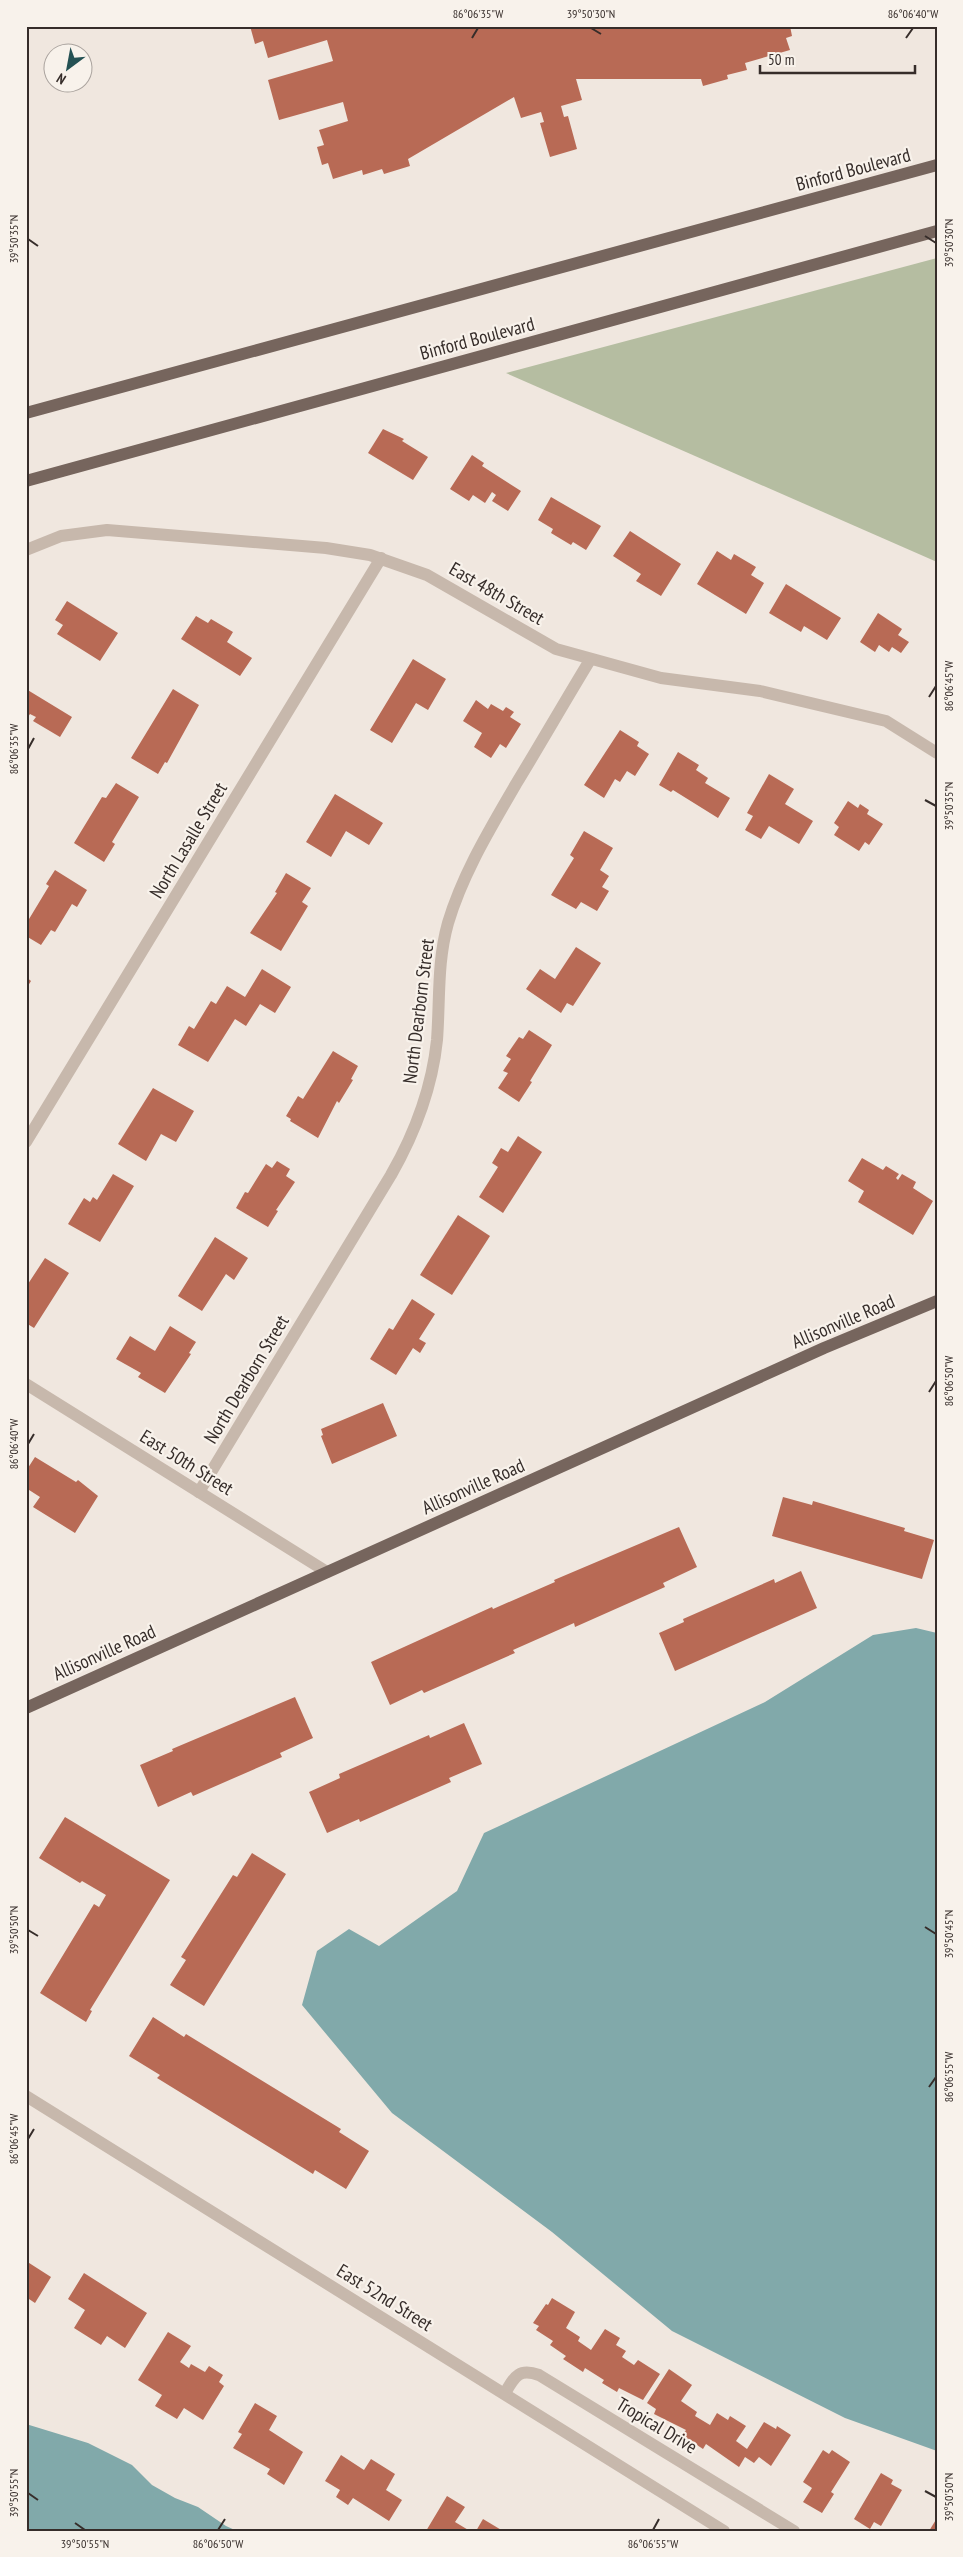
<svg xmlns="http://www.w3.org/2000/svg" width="963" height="2557" font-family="'PT Sans Narrow',sans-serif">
  <rect width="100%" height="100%" fill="#f0e7df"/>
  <!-- green -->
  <polygon fill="#b5bda1" points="937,258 937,562 506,373"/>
  <!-- water -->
  <g fill="#81a9aa">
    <polygon points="916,1628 937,1633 937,2451 845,2418 672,2331 552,2232 392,2113 302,2005 317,1951 349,1929 379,1946 457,1891 484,1833 765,1702 873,1635"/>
    <polygon points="26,2424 88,2443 132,2465 152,2485 175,2498 198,2507 226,2526 237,2531 26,2531"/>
  </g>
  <!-- building -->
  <g fill="#b86a55">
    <polygon points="250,26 790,26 792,36 786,38 790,50 745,63 747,70 727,75 728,79 703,86 701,79 576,79 582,100 561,106 564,117 568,116 577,149 550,157 540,123 544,122 541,112 521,118 514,97 408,159 410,166 384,174 382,169 363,175 362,170 333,179 328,163 322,165 317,147 324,145 319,130 348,121 343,102 279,120 268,80 333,61 327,40 268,58 263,41 255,44"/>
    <polygon points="383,429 404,439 402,441 428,457 413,480 368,453"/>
    <polygon points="472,455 484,463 482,466 521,491 508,511 492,501 496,495 492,492 485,503 473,495 469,501 450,489"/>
    <polygon points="551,497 601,526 586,550 573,542 571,545 551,533 553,529 538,520"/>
    <polygon points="630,531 681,564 661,596 636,581 641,574 613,556"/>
    <polygon points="717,551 731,560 734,554 756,567 751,575 764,583 746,614 697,584"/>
    <polygon points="786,584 841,618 827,640 804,626 801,632 769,613"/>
    <polygon points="67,601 118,633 100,661 57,634 63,625 55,620"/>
    <polygon points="878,613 902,629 898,635 909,642 901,653 892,647 889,652 879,645 875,652 860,642"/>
    <polygon points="196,616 208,623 211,619 233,632 227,642 252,658 240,676 181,639"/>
    <polygon points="413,659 446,679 428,710 416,703 392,743 370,730"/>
    <polygon points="26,689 72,717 60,737 33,721 36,717 30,714 26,720"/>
    <polygon points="173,689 199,705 167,763 165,762 158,774 131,758"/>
    <polygon points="476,700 488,709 491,704 503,711 506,707 514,712 510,717 521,724 506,748 500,744 491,758 474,747 482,733 463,721"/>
    <polygon points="620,730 639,742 637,746 649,754 635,776 627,771 620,782 615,779 604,798 584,785"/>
    <polygon points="678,752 699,765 696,770 708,778 705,783 730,798 718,818 673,790 671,792 659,785"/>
    <polygon points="769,774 794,789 785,804 813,821 799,844 769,826 761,839 745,830 753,816 747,813"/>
    <polygon points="116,783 139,797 112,842 115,844 104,862 74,843 102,797 106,798"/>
    <polygon points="335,794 383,823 369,845 346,831 331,857 306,842"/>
    <polygon points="848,801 858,808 860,804 869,810 867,814 883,824 869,845 865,842 859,851 834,835 839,827 834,823"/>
    <polygon points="584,831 613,848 600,870 609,876 602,887 609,891 597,911 581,902 576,909 551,895 574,858 570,855"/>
    <polygon points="55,870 87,890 77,907 72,904 55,932 51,930 41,945 26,936 26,924 49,886 46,884"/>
    <polygon points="286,873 311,888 302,902 308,906 281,951 250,933 277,893 275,892"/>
    <polygon points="576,947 601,963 573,1006 567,1003 561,1013 526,989 540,969 555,979"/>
    <polygon points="262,969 291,987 275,1013 260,1004 246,1026 235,1019 208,1062 178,1045 189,1026 194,1029 211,1001 216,1004 227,986 245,997"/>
    <polygon points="26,977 31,981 26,989"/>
    <polygon points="529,1030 552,1045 530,1081 532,1082 519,1102 498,1088 508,1073 503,1071 511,1059 506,1056 519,1037 523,1039"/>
    <polygon points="333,1051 358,1066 351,1079 353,1080 339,1103 337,1101 318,1138 290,1121 291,1119 286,1116 298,1096 303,1099"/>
    <polygon points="153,1088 194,1111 176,1142 161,1134 146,1161 118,1144"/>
    <polygon points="518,1136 542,1152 503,1213 479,1197 498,1167 492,1163 501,1148 508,1152"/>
    <polygon points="862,1158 883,1170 886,1166 899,1174 896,1178 898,1180 902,1174 916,1182 913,1188 933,1201 913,1235 858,1202 864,1191 848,1181"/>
    <polygon points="277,1161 290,1169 286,1176 295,1182 276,1210 278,1211 268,1227 236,1208 245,1192 248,1193 266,1164 272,1168"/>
    <polygon points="113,1174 134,1186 100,1242 68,1224 84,1198 90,1202 93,1197 97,1200"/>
    <polygon points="458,1215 490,1236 452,1295 420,1275"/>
    <polygon points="215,1237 248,1258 234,1280 226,1274 202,1311 178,1296"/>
    <polygon points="45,1258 69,1273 34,1328 26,1323 26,1297 28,1294 26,1287"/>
    <polygon points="412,1299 435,1314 419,1339 426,1343 420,1353 413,1348 396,1375 370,1359 389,1328 393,1330"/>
    <polygon points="170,1326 196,1342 189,1353 191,1354 165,1393 138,1377 141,1373 116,1359 130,1336 155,1351"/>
    <polygon points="383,1403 397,1436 332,1464 321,1436 323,1435 321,1429"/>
    <polygon points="35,1457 76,1482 78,1480 98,1496 75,1533 33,1507 40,1497 26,1488 26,1471"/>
    <polygon points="783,1497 812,1505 813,1501 905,1528 904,1531 934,1540 922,1579 772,1536"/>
    <polygon points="679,1527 697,1567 663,1583 665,1587 575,1627 574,1623 513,1650 515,1653 424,1693 422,1690 390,1705 371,1662 492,1607 493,1609 555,1582 554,1580"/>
    <polygon points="801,1571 817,1608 675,1671 659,1633 684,1622 683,1619 774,1579 775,1583"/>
    <polygon points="295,1697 313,1738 280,1753 282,1757 193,1796 191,1792 158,1807 140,1765 173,1751 172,1749"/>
    <polygon points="464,1723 482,1764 449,1778 451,1782 360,1822 359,1819 327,1833 309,1792 340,1778 339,1774 429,1735 430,1738"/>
    <polygon points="65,1817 170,1880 90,2010 92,2011 86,2022 40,1993 94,1904 99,1907 106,1895 82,1881 80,1883 39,1858"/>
    <polygon points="252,1853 286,1874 204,2006 170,1985 186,1960 181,1957 233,1875 237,1877"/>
    <polygon points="153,2017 184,2037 186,2034 341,2129 339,2132 369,2151 346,2189 315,2170 313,2174 157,2078 160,2075 129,2056"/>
    <polygon points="26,2261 51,2277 35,2303 26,2297"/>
    <polygon points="84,2273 147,2313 125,2348 107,2336 101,2345 74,2328 85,2310 68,2299"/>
    <polygon points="552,2298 575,2312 566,2328 580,2337 578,2341 591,2350 605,2329 620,2338 616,2345 626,2351 622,2357 634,2365 638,2360 660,2374 643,2400 619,2388 617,2392 602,2383 604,2380 585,2368 583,2372 563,2359 566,2356 550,2345 553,2341 536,2330 539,2326 533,2323 546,2304 548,2305"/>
    <polygon points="168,2332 191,2346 180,2362 189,2368 191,2364 205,2372 209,2366 223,2375 219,2382 224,2386 203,2420 184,2408 177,2419 155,2406 162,2395 138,2380"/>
    <polygon points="669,2369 692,2385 681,2401 697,2412 695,2416 710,2425 717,2413 728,2420 730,2416 746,2426 736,2441 747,2449 764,2422 776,2429 777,2426 791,2435 771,2466 759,2457 754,2463 745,2457 739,2467 706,2444 703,2449 682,2435 686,2430 654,2414 656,2409 647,2403"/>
    <polygon points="255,2403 277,2416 269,2430 303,2452 284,2485 267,2474 270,2469 233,2448 242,2434 238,2432"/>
    <polygon points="823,2450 829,2454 832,2450 850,2462 831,2492 834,2494 822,2513 803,2502 812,2488 803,2482"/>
    <polygon points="341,2455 364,2470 371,2459 395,2474 386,2490 402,2500 389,2521 353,2498 348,2505 336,2497 340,2490 325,2481"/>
    <polygon points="881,2473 893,2480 891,2484 902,2490 881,2526 874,2522 870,2529 854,2519"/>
    <polygon points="447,2496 465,2507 455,2522 470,2531 426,2531"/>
    <polygon points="937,2518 937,2531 929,2531"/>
    <polygon points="483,2519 503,2531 476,2531"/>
  </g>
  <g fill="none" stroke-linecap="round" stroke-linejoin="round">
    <!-- minor -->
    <g stroke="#c7b8ac" stroke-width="12">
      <polyline points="26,550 61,536 107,530 326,548 370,555 427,575 556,649 661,678 760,691 886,721 937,753"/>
      <polyline points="26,1142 381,558"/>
      <polyline points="26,1384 327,1572"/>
      <path d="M199,1492L391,1175C415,1133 432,1088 437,1040C440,1000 437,962 448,923C463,873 490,829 516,784C541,743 565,701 590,660"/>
      <polyline points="26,2096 724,2531"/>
      <path d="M505,2393C515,2376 519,2368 539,2375L794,2531"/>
    </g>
    <!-- major -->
    <g stroke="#76655d" stroke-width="12">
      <polyline points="26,413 937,165"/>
      <polyline points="26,481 937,231"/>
      <polyline points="26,1708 824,1348 937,1301"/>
    </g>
  </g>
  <!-- ticks -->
  <path fill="none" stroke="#362d2a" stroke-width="2" d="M591,28L601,34M472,38L478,28M906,38L913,28M925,236L936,243M28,239L38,246M929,697L936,686M28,749L34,738M925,800L936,806M929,1392L936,1381M28,1444L34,1434M925,1927L936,1934M28,1930L38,1936M929,2087L936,2077M28,2139L34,2129M925,2491L936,2497M28,2493L38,2500M75,2523L85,2530M218,2530L225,2519M653,2530L659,2519"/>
  <g text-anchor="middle" stroke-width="4.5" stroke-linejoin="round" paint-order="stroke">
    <!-- street labels -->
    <g font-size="19" fill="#362d2a" stroke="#f8f2eb">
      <text transform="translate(853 169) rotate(-15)" y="7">Binford Boulevard</text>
      <text transform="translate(477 338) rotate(-15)" y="7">Binford Boulevard</text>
      <text transform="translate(497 593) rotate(30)" y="7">East 48th Street</text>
      <text transform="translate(188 840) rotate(-59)" y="7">North Lasalle Street</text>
      <text transform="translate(418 1011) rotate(-83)" y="7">North Dearborn Street</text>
      <text transform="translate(843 1321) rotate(-23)" y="7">Allisonville Road</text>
      <text transform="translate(246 1379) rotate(-59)" y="7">North Dearborn Street</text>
      <text transform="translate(187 1462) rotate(32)" y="7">East 50th Street</text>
      <text transform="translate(473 1486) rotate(-24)" y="7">Allisonville Road</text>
      <text transform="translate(104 1652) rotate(-24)" y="7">Allisonville Road</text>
      <text transform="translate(385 2297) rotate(32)" y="7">East 52nd Street</text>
      <text transform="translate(657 2425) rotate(31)" y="7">Tropical Drive</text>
    </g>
  </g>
  <!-- border -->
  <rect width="963" height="2557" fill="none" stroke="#f8f2eb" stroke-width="55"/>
  <!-- north arrow -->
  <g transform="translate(68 68) rotate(212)"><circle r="24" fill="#f8f2eb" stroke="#aaa39e"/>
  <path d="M0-4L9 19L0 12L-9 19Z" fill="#245153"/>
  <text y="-8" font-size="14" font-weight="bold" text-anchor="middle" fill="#362d2a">N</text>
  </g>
  <!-- scale -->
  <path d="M760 65v8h155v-8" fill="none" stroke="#362d2a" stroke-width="2.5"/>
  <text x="768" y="65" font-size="15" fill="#362d2a" stroke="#f8f2eb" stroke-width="4" paint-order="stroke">50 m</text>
  <rect x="28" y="28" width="908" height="2502" fill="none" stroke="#362d2a" stroke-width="2"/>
  <g font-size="12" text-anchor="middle" fill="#362d2a">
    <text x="478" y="18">86°06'35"W</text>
    <text x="591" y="18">39°50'30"N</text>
    <text x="913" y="18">86°06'40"W</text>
    <text transform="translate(14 239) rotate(-90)" y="4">39°50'35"N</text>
    <text transform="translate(949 243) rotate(-90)" y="4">39°50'30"N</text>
    <text transform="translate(949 686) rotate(-90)" y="4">86°06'45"W</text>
    <text transform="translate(14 749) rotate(-90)" y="4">86°06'35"W</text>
    <text transform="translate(949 806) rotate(-90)" y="4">39°50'35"N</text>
    <text transform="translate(949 1381) rotate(-90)" y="4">86°06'50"W</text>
    <text transform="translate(14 1444) rotate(-90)" y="4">86°06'40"W</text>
    <text transform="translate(14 1930) rotate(-90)" y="4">39°50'50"N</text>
    <text transform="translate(949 1934) rotate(-90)" y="4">39°50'45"N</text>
    <text transform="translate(949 2077) rotate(-90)" y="4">86°06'55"W</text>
    <text transform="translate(14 2139) rotate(-90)" y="4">86°06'45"W</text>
    <text transform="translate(14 2493) rotate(-90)" y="4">39°50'55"N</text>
    <text transform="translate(949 2497) rotate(-90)" y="4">39°50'50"N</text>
    <text x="85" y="2548">39°50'55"N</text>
    <text x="218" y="2548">86°06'50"W</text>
    <text x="653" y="2548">86°06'55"W</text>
  </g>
</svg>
